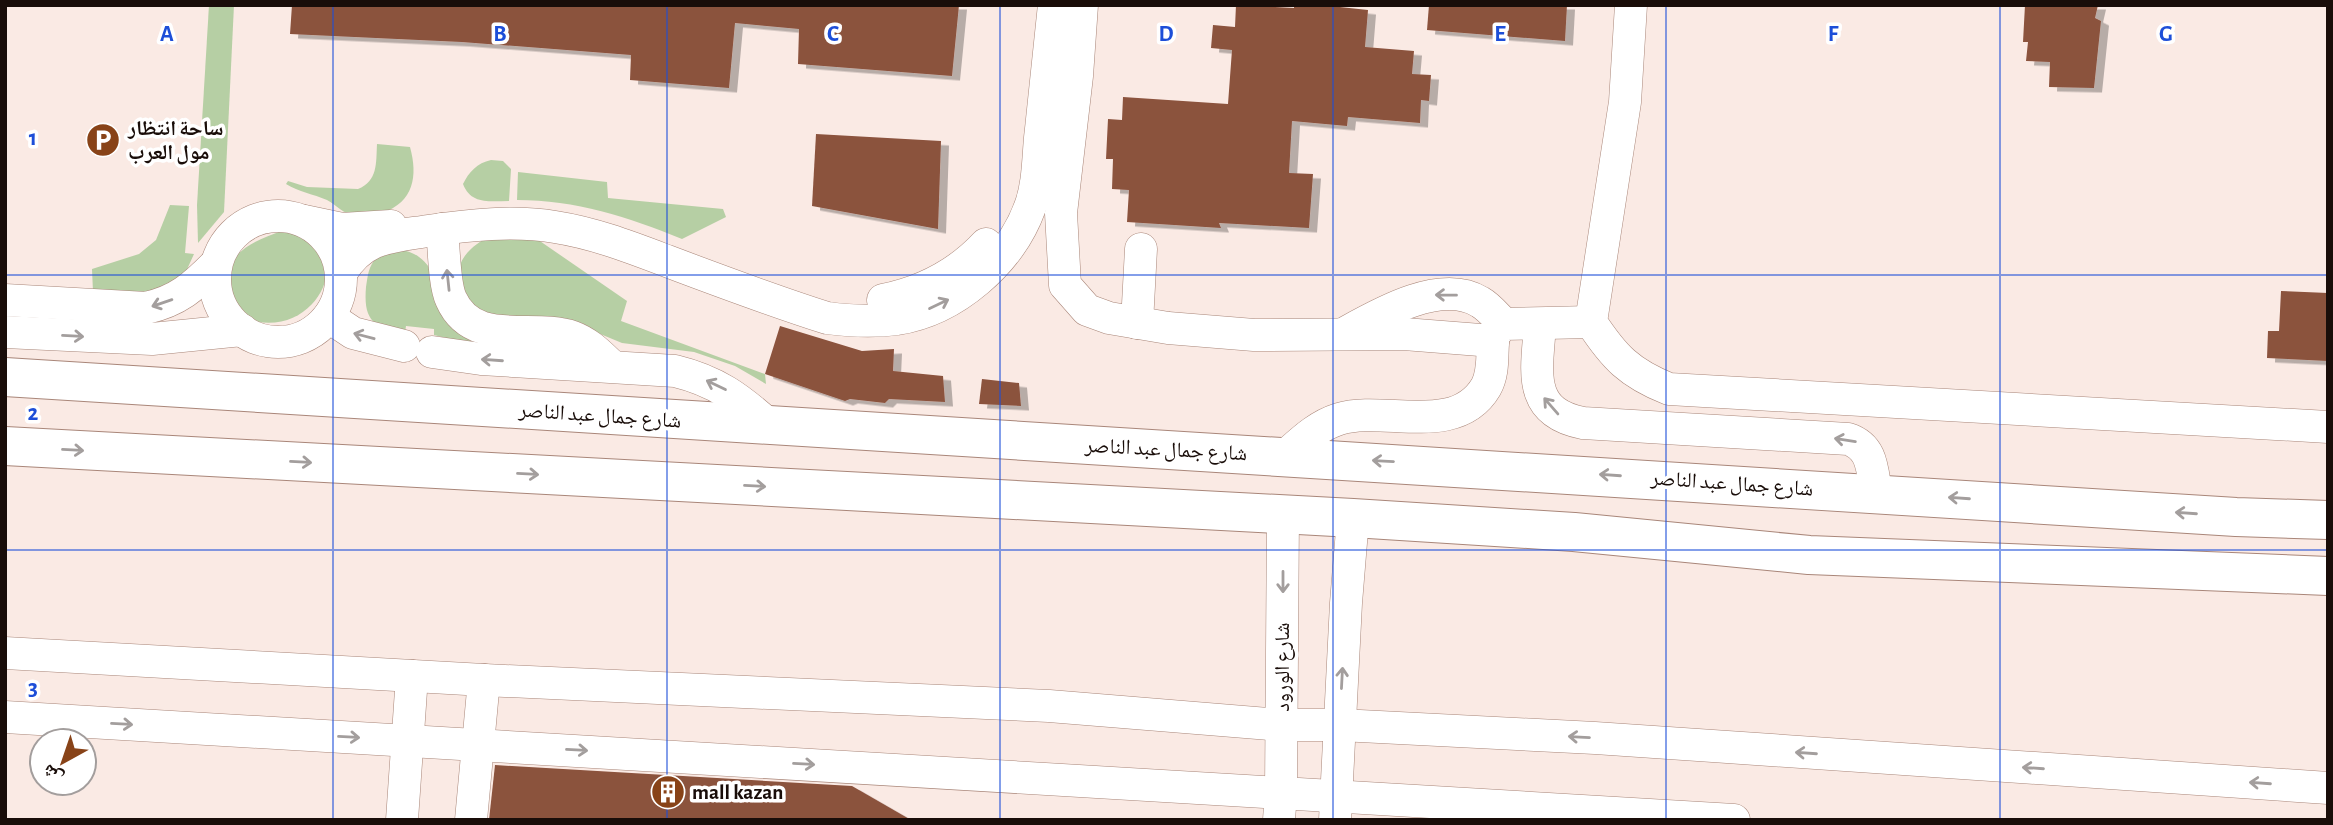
<svg xmlns="http://www.w3.org/2000/svg" width="2333" height="825" font-family="'Alegreya Sans','Noto Naskh Arabic',sans-serif">
  <defs>
    <filter id="shadow"><feDropShadow dx="8" dy="4.5" stdDeviation="0" flood-color="#0004"/></filter>
  </defs>
  <rect width="100%" height="100%" fill="#faeae4"/>
  <!-- green -->
  <g fill="#b6cfa4">
    <polygon points="209,5 234,5 224,212 198,243 197,205"/>
    <path d="M377,144L410,147C418,176 414,202 382,213C375,216 363,218 355,216C344,214 336,205 327,200C313,194 299,192 286,184L288,181L307,187L358,189C378,181 376,163 377,144Z"/>
    <path d="M491,160L503,161L511,169L509,201C490,201 471,205 463,184C469,172 477,163 491,160Z"/>
    <path d="M518,172L607,182L608,198L723,209L726,217L682,239C629,217 575,200 517,200Z"/>
    <polygon points="170,205 189,206 185,253 194,254 184,276 158,294 93,292 92,269 139,254 156,240"/>
    <path d="M282,231C359,230 329,333 258,322C227,317 214,280 235,257C248,243 265,237 282,231Z"/>
    <path d="M491,236L534,237L627,301L621,321L765,374L766,384L735,366L694,352L622,343L593,331L470,311C467,301 461,289 459,278C456,258 475,243 491,236Z"/>
    <path d="M401,250C416,252 425,260 433,273L522,342L478,346L434,335V329L406,326L404,339C375,325 363,323 366,287C368,275 368,267 377,257Z"/>
  </g>
  <!-- building -->
  <g fill="#8b523d" filter="url(#shadow)">
    <polygon points="292,5 959,5 952,76 798,64 799,29 735,23 729,88 630,80 631,55 462,42 290,34"/>
    <polygon points="1236,5 1294,8 1294,5 1321,5 1368,10 1365,47 1414,51 1412,74 1431,75 1429,101 1421,100 1420,123 1348,117 1347,126 1292,121 1289,173 1313,174 1309,228 1219,223 1221,228 1127,222 1129,190 1112,189 1113,159 1106,159 1108,119 1122,120 1123,97 1228,104 1232,50 1211,48 1213,25 1235,27"/>
    <polygon points="1429,5 1567,5 1565,41 1427,30"/>
    <polygon points="2025,5 2098,5 2095,18 2101,21 2094,88 2049,87 2050,62 2026,61 2028,42 2023,42"/>
    <polygon points="816,134 941,141 938,229 812,206"/>
    <polygon points="2281,291 2328,293 2328,361 2267,358 2268,331 2279,331"/>
    <polygon points="780,326 862,351 894,349 893,371 943,376 945,402 889,399 885,403 850,399 845,401 765,374"/>
    <polygon points="982,379 1019,383 1021,406 979,404"/>
    <polygon points="495,765 852,786 911,820 489,820"/>
  </g>
  <g fill="none" stroke-linecap="round" stroke-linejoin="round">
    <!-- minor casing -->
    <g stroke="#a98679" stroke-width="33">
      <g id="minor">
        <polyline points="1082,5 1077,76 1061,213 1065,285 1087,310 1109,318 1168,328 1254,335 1404,334 1493,341"/>
        <path d="M1631,5L1625,102L1591,322C1614,357 1629,373 1669,389L2328,427"/>
        <circle cx="278" cy="279" r="63"/>
        <polyline points="304,221 342,229 391,226"/>
        <path d="M442,229C444,247 444,284 451,299C473,349 533,323 573,337C589,343 600,355 612,366"/>
        <path d="M341,273C363,237 389,237 428,231C469,225 513,220 555,227C594,233 630,247 667,261C720,281 773,301 827,318C851,321 873,322 897,319C955,310 1010,262 1030,207C1038,186 1038,160 1040,138C1045,94 1049,50 1054,5"/>
        <path d="M5,300L146,308C178,301 193,287 216,264"/>
        <path d="M883,300C923,292 959,273 986,244"/>
        <polyline points="329,317 353,333 404,346"/>
        <polyline points="1137,323 1141,249"/>
        <path d="M1540,325C1537,370 1526,412 1583,423L1848,439C1873,447 1872,470 1876,492"/>
        <polyline points="5,332 152,339 242,330"/>
        <path d="M1345,333C1379,314 1441,278 1480,302C1489,307 1496,316 1504,324"/>
        <path d="M432,352L481,359L675,371C716,381 739,398 770,426"/>
        <path d="M1285,456C1302,441 1317,426 1339,419C1384,405 1456,438 1486,387C1495,371 1491,351 1494,334L1504,324L1591,322"/>
        <polyline points="5,653 484,680 1049,706 1282,725 1340,725 1595,738 2328,788"/>
        <polyline points="5,717 1734,820"/>
        <polyline points="402,820 412,676"/>
        <polyline points="471,820 484,680"/>
        <polyline points="1279,820 1281,792 1283,513"/>
        <polyline points="1335,820 1346,603 1353,518"/>
      </g>
    </g>
    <!-- secondary casing -->
    <g stroke="#a98679" stroke-width="40">
      <g id="secondary">
        <path d="M5,377C749,425 1493,466 2236,517L2328,520"/>
        <polyline points="5,446 1353,518 1574,532 1809,555 2328,576"/>
      </g>
    </g>
    <!-- minor -->
    <use href="#minor" stroke="#fff" stroke-width="32"/>
    <!-- secondary -->
    <use href="#secondary" stroke="#fff" stroke-width="38"/>
  </g>
  <!-- one-way arrows -->
  <defs><path id="oneway-shaft" d="M-6 0H5M1.5-3L5.5 0L1.5 3" fill="none" stroke-width="1.6" stroke-linecap="round" stroke-linejoin="round" transform="scale(1.75)"/></defs>
  <g stroke="#a39e9d">
    <use href="#oneway-shaft" transform="translate(448 280) rotate(-96)"/>
    <use href="#oneway-shaft" transform="translate(1446 295) rotate(-179)"/>
    <use href="#oneway-shaft" transform="translate(162 303) rotate(161)"/>
    <use href="#oneway-shaft" transform="translate(939 304) rotate(-26)"/>
    <use href="#oneway-shaft" transform="translate(73 336) rotate(3)"/>
    <use href="#oneway-shaft" transform="translate(364 336) rotate(-165)"/>
    <use href="#oneway-shaft" transform="translate(492 360) rotate(-176)"/>
    <use href="#oneway-shaft" transform="translate(716 385) rotate(-154)"/>
    <use href="#oneway-shaft" transform="translate(1551 406) rotate(-131)"/>
    <use href="#oneway-shaft" transform="translate(1845 440) rotate(-171)"/>
    <use href="#oneway-shaft" transform="translate(73 450) rotate(3)"/>
    <use href="#oneway-shaft" transform="translate(1383 461) rotate(-177)"/>
    <use href="#oneway-shaft" transform="translate(301 462) rotate(3)"/>
    <use href="#oneway-shaft" transform="translate(528 474) rotate(3)"/>
    <use href="#oneway-shaft" transform="translate(1610 475) rotate(-176)"/>
    <use href="#oneway-shaft" transform="translate(755 486) rotate(3)"/>
    <use href="#oneway-shaft" transform="translate(1959 498) rotate(-176)"/>
    <use href="#oneway-shaft" transform="translate(2186 513) rotate(-176)"/>
    <use href="#oneway-shaft" transform="translate(1283 582) rotate(90)"/>
    <use href="#oneway-shaft" transform="translate(1342 678) rotate(-87)"/>
    <use href="#oneway-shaft" transform="translate(122 724) rotate(3)"/>
    <use href="#oneway-shaft" transform="translate(349 737) rotate(3)"/>
    <use href="#oneway-shaft" transform="translate(1579 737) rotate(-177)"/>
    <use href="#oneway-shaft" transform="translate(577 750) rotate(3)"/>
    <use href="#oneway-shaft" transform="translate(1806 753) rotate(-176)"/>
    <use href="#oneway-shaft" transform="translate(804 764) rotate(3)"/>
    <use href="#oneway-shaft" transform="translate(2033 768) rotate(-176)"/>
    <use href="#oneway-shaft" transform="translate(2260 783) rotate(-176)"/>
  </g>
  <!-- grid -->
  <path fill="none" stroke="#1d4ed8" stroke-width="2" stroke-opacity="0.55" d="M333,5V820M667,5V820M1000,5V820M1333,5V820M1666,5V820M2000,5V820M5,275H2328M5,550H2328"/>
  <!-- icons -->
  <defs>
    <g id="parking-disc" transform="scale(1.75)"><circle r="9.5" fill="#884318" stroke="#fff"/><path d="M-3.5-5.5H1a3.5 3.5 0 0 1 0 7H-1V5.5H-3.5ZM-1-3.4V-.6H.8a1.4 1.4 0 0 0 0-2.8Z" fill="#fff"/></g>
    <g id="building-disc" transform="scale(1.75)"><circle r="9.5" fill="#884318" stroke="#fff"/><path d="M-4-6H4V6H1V3H-1V6H-4ZM-2.5-4.3h1.7v1.8h-1.7ZM.8-4.3h1.7v1.8H.8ZM-2.5-1h1.7V.8h-1.7ZM.8-1h1.7V.8H.8Z" fill="#fff"/></g>
  </defs>
  <g fill-rule="evenodd">
    <use href="#parking-disc" x="103" y="140"/>
    <use href="#building-disc" x="668" y="792"/>
  </g>
  <g text-anchor="middle" stroke-width="7" stroke-linejoin="round" paint-order="stroke">
    <!-- poi labels -->
    <g font-size="21" font-weight="bold" fill="#190d09" stroke="#fff" text-anchor="start">
      <text x="128" y="135">ساحة انتظار<tspan x="128" dy="24">مول العرب</tspan></text>
      <text x="692" y="799">mall kazan</text>
    </g>
    <!-- street labels -->
    <g font-size="21" fill="#190d09" stroke="#fff">
      <text transform="translate(600 415) rotate(4)" y="7">شارع جمال عبد الناصر</text>
      <text transform="translate(1166 449) rotate(3)" y="7">شارع جمال عبد الناصر</text>
      <text transform="translate(1732 483) rotate(4)" y="7">شارع جمال عبد الناصر</text>
      <text transform="translate(1282 667) rotate(-90)" y="7">شارع الورود</text>
    </g>
  </g>
  <g font-size="23" text-anchor="middle" font-weight="bold" fill="#1d4ed8" stroke="#fff" stroke-width="7" stroke-linejoin="round" paint-order="stroke">
    <text x="167" y="41">A</text>
    <text x="500" y="41">B</text>
    <text x="833" y="41">C</text>
    <text x="1166" y="41">D</text>
    <text x="1500" y="41">E</text>
    <text x="1833" y="41">F</text>
    <text x="2166" y="41">G</text>
    <text x="33" y="145">1</text>
    <text x="33" y="420">2</text>
    <text x="33" y="695">3</text>
  </g>
  <!-- border -->
  <rect width="2333" height="825" fill="none" stroke="#190d09" stroke-width="14"/>
  <!-- north arrow -->
  <g transform="translate(63 762) rotate(220)"><circle r="33" fill="#ffffff" stroke="#a39e9d" stroke-width="2"/>
  <path d="M0-5L12 26L0 18L-12 26Z" fill="#884318"/>
  <text y="-10" font-size="19" font-weight="bold" text-anchor="middle" fill="#190d09">ش</text>
  </g>
</svg>
